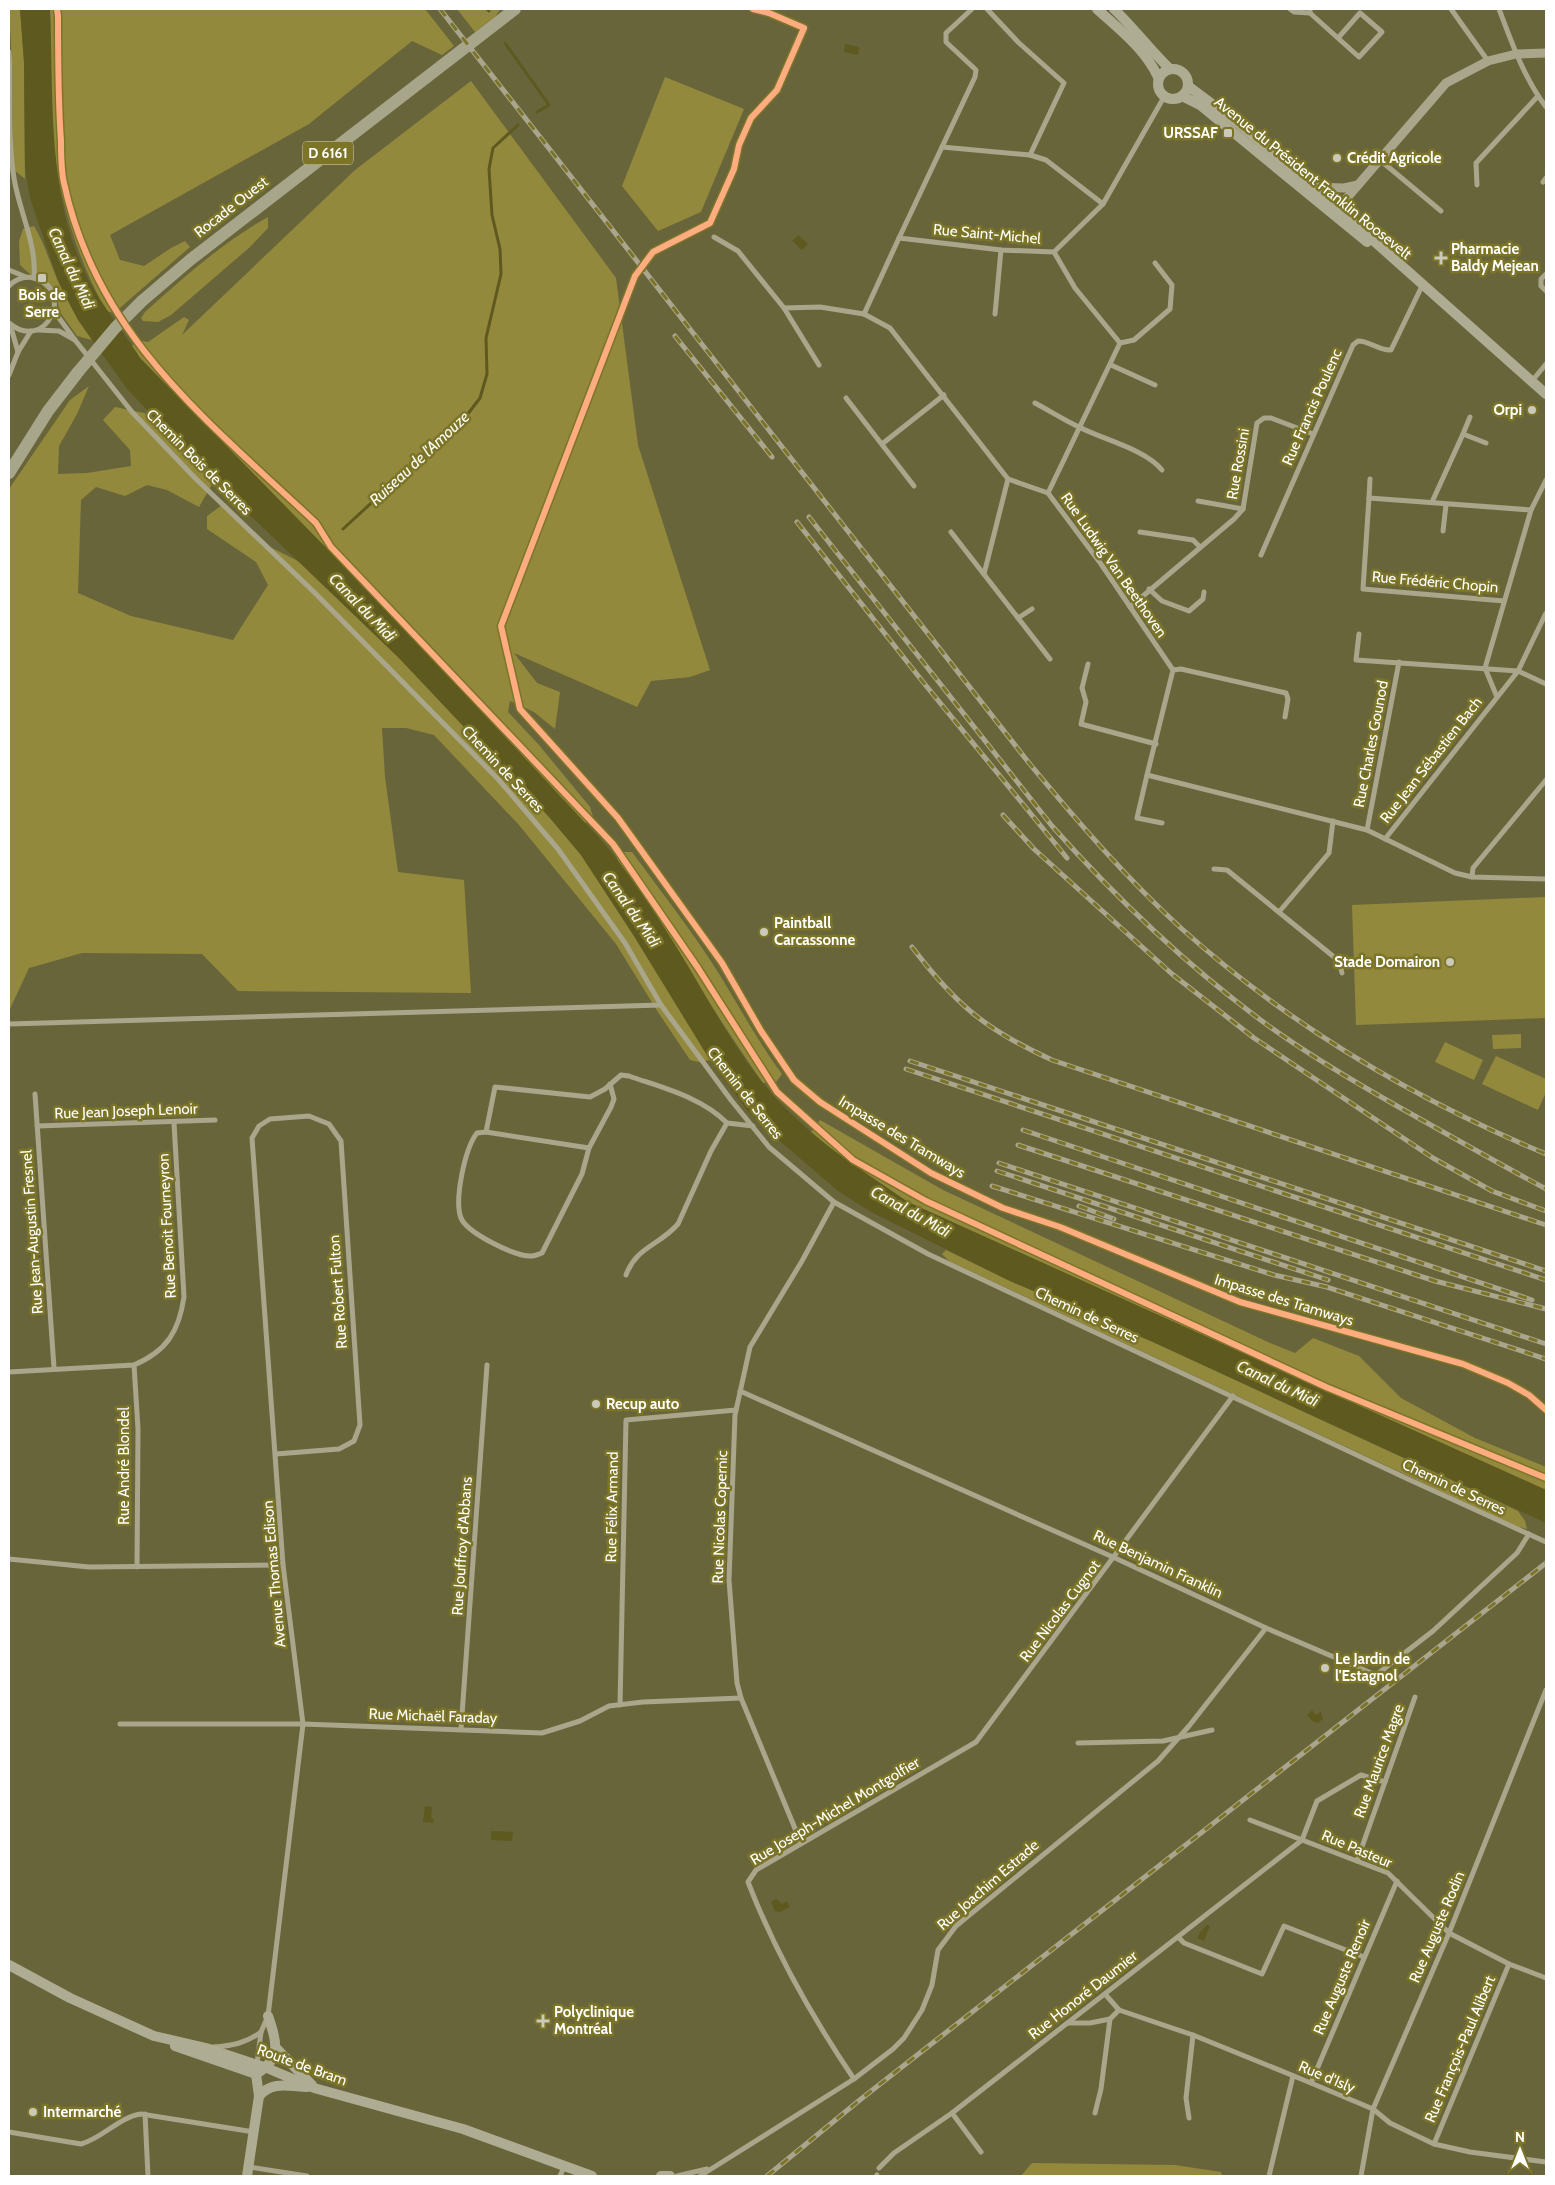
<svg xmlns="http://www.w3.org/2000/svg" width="1555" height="2185" font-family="Cabin,sans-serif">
  <rect width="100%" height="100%" fill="#69653b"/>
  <!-- green -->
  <g fill="#93893c">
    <polygon points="9,9 20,9 24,64 25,179 13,169 13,82"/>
    <path d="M50,9H425L454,46L442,55L412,41L309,124L110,235L120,260L144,266L171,248L185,241L190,247L114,313L106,311C73,250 55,185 51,115C49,80 51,44 50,9Z"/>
    <polygon points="457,9 500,9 496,16 475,32"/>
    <polygon points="665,77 744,109 701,212 658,231 622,186"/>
    <polygon points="471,81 616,278 638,445 710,670 690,677 651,681 637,707 514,653 537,683 560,692 555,729 534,712 510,701 508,712 539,745 590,807 593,817 585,823 386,609 140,358 132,346 138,340 148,342 184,317 189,320 182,335 355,170"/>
    <path d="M268,217V228L250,247L171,315L158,322L143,321L141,318L145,312C183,278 223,242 268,217Z"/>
    <path d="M34,226C45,244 50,264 59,283C68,303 79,322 92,340L77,336L60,312L57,299L20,265L19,241L23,229Z"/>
    <polygon points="89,386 77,414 59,446 58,474 87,473 131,466 130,450 103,420 115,407 144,413 157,420 212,477 211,486 199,507 167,490 147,485 125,496 96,487 81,500 78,593 131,616 233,640 268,585 256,562 207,529 207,516 225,503 266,545 300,562 399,658 550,818 581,855 634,936 710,1060 699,1062 690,1060 656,1009 616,944 519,825 434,735 406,728 382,728 385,777 398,872 464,880 471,993 238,991 202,954 82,953 29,968 9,1011 9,489 70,400"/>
    <path d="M623,852H632C662,893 694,933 721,977C741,1010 759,1043 782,1074L776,1082L763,1083C712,1010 666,933 617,859Z"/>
    <polygon points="1546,897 1546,1018 1356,1025 1352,905"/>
    <polygon points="1521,1034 1521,1048 1493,1049 1492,1035"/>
    <polygon points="1445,1042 1483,1060 1474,1080 1435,1062"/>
    <polygon points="1496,1056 1546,1079 1546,1092 1538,1110 1482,1084"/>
    <polygon points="820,1120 943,1190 1270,1343 1295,1353 1313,1338 1359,1356 1401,1398 1475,1438 1546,1467 1546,1490 908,1202 824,1144 811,1132"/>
    <polygon points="946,1250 1010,1281 1153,1342 1518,1511 1525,1521 1527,1529 1515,1526 949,1261 942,1254"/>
    <polygon points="1032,2163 1175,2165 1221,2172 1222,2176 1021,2176"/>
  </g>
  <!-- water -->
  <g fill="#5e591f">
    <path d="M20,9H50C54,99 46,195 88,279C103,307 123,331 140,358L386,609L603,842C639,885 670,935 698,983C719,1019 740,1056 767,1088C806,1135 858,1168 908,1202L1546,1490V1523L1153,1342L1010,1281L871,1212L838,1191L775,1137L747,1110L710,1060L634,936L581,855L550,818L399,658L232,498L127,389L78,320L58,281L30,198L25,168L24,60Z"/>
    <polygon points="845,44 859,47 858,55 844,52"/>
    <polygon points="798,235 808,244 802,250 792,241"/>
    <polygon points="1312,1710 1316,1715 1321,1712 1323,1719 1318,1723 1312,1721 1307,1715"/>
    <polygon points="425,1806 432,1807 431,1818 434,1819 433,1823 423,1822"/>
    <polygon points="491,1831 513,1832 512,1841 491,1840"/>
    <polygon points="776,1899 782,1904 787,1901 790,1907 780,1912 775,1911 771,1902"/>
    <polygon points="1207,1925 1210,1926 1204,1941 1197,1938 1200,1932"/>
  </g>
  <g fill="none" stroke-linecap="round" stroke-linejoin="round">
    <!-- stream -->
    <g stroke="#5e591f" stroke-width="3">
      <polyline points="487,9 489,11"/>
      <polyline points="505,43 549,105 537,112"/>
      <polyline points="343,529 467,415 480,398 487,374 486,338 501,274 500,249 492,215 489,169 493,148 518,125"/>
    </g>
    <!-- minor -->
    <g stroke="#aaa68c" stroke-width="5">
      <polyline points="753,9 769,13 804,28 777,90 751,118 739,145 734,169 710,223 653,252 635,276 501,626 520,709 618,818 722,963 761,1031 794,1080 820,1102 931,1173 1003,1208 1060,1227 1240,1302 1463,1364 1508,1383 1529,1395 1546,1410"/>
      <polyline points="987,9 1019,43 1064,83 1030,155"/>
      <polyline points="1290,9 1294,12 1310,13"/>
      <polyline points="1310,9 1310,13 1359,57 1382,32 1360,13 1338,38"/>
      <polyline points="1451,9 1488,61"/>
      <path d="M1499,9C1512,43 1524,78 1546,107"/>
      <path d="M9,52C12,94 7,136 14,178C19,211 37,244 34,278"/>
      <polyline points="942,147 975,77 976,70 946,42 946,33 972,9"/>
      <polyline points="1380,160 1441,211"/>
      <polyline points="1543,182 1546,178"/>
      <polyline points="1477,185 1476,163 1538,96"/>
      <polyline points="714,237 738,251 784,308 820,307 864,314 890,328 1008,479 1048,493 1101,564 1173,670 1147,775 1367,830 1455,873 1472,877 1546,879"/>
      <polyline points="899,238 942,147 1030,155 1046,160 1103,204"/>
      <polyline points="9,270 26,277"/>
      <polyline points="1546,274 1541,279 1541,286 1546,291"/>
      <path d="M9,286C15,279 25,276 34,278C76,289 46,354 9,323"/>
      <polyline points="784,308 819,365"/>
      <polyline points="864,314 899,238 1001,250 1054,252 1103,204 1164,97"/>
      <polyline points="995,314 1001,250"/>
      <polyline points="10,324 18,352"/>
      <polyline points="38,330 59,331 75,340 54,311"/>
      <polyline points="75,340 132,412 195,478 315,593 498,779 558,849 625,943 661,1005 731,1100 769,1147 834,1202 928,1254 1410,1480 1546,1542"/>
      <polyline points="1120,343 1134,340 1170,309 1172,285 1155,263"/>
      <polyline points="1111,365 1155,385"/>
      <polyline points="9,375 18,352 31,331"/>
      <polyline points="1532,381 1546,364"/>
      <polyline points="846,398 914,486"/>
      <path d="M1035,403C1050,411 1064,420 1079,427C1104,440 1145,449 1162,470"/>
      <polyline points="1463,434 1470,417"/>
      <polyline points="882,444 944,395"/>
      <polyline points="1048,493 1120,343 1075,288 1054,252"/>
      <polyline points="1369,498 1370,479"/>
      <polyline points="1198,501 1243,509"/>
      <polyline points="1432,502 1463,434 1486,443"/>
      <polyline points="1443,531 1446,505"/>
      <polyline points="951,532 1050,659"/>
      <polyline points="1140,532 1193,540 1200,547"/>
      <path d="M1261,555L1353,345L1358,341C1370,341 1379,351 1391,350L1422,286"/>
      <polyline points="984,574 1008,479"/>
      <polyline points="1149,589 1162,601 1189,611 1203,599 1204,592"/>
      <polyline points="1504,601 1363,589 1369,498 1531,510"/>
      <polyline points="1130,607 1234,519 1243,509 1257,423 1264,418 1271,418 1313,434"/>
      <polyline points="1018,618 1032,609"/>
      <polyline points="1359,634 1356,660 1518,671 1546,684"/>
      <polyline points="1088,664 1082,688 1086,702 1081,724 1156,744"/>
      <polyline points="1173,670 1181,669 1286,693 1288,699 1285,717"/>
      <polyline points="1497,697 1485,668 1531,510 1546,480"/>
      <polyline points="1147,775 1137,818 1162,823"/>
      <polyline points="1367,830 1399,662"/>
      <polyline points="1385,839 1518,671 1546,613"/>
      <polyline points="1214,869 1227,870 1339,961 1342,973"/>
      <polyline points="1472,877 1473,868 1546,780"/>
      <polyline points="1279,912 1329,853 1333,821"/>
      <polyline points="9,1024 661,1005"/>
      <polyline points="35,1094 54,1368"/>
      <polyline points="37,1126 215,1120"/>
      <path d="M486,1132L477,1133C465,1148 454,1200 461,1218C467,1233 516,1257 531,1256C535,1256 539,1254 542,1253L582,1174L589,1148L611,1107L614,1099L610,1084"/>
      <path d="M589,1148L486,1132L495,1087L590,1097L605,1089L621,1075L629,1076C663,1088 701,1097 727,1123"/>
      <path d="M626,1275C636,1247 660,1245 678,1224L711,1151L727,1123L753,1126"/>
      <polyline points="134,1365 138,1429 137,1567"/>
      <path d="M9,1372L134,1365C167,1351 179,1331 184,1297L174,1123"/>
      <polyline points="740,1391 1115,1558 1266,1628 1376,1675 1433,1631 1517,1553 1529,1534"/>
      <polyline points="9,1559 89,1567 283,1565"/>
      <polyline points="620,1705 626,1420 736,1410"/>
      <polyline points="120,1724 303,1724 542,1733 580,1721 609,1706 643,1702 741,1698"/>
      <polyline points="461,1729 487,1365"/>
      <polyline points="1078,1743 1163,1741 1212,1730"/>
      <polyline points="1250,1820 1388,1873 1449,1933 1509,1964 1546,1978"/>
      <polyline points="801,1843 741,1698 737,1683 729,1580 735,1415 750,1347 802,1261 834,1202"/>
      <polyline points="1357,1861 1415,1697"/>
      <polyline points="1178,1937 1184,1943 1262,1974 1284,1926 1364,1957"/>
      <polyline points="1105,1994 1119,2010 1193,2035 1311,2083 1373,2109 1390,2123 1434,2144 1470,2152 1546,2162"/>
      <polyline points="1068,2023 1090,2023 1110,2019"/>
      <path d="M213,2047C232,2046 246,2043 261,2032"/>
      <polyline points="257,2064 261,2032 268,2016 303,1724 283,1565 252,1138 259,1126 270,1119 309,1116 329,1124 341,1141 360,1425 354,1441 339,1449 276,1454"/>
      <path d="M854,2079C812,2017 775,1952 748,1882L756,1870L976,1742L1233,1396"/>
      <polyline points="1311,2083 1397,1881"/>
      <polyline points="952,2113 981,2152"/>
      <polyline points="1095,2113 1101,2089 1110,2019 1119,2010"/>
      <polyline points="145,2114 148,2176"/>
      <polyline points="1189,2118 1186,2098 1193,2035"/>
      <path d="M9,2132L81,2144C103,2138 119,2117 141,2114L254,2132"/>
      <polyline points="1434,2144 1509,1964"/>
      <polyline points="249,2167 307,2176"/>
      <polyline points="879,2168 894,2153 952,2113 1302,1840 1317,1801 1361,1775 1385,1782"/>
      <polyline points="560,2176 564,2167"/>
      <polyline points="677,2176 707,2169"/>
      <polyline points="700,2176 854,2079 893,2049 904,2038 922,2010 932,1985 938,1950 956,1926 1158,1761 1189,1726 1266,1628"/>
      <polyline points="876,2176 877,2175"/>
      <polyline points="1269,2176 1293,2076"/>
      <polyline points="1361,2176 1373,2109 1449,1933 1546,1690"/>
    </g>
    <!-- tertiary -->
    <g stroke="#aaa68c" stroke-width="9">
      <polyline points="1313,187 1344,188 1358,185"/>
      <polyline points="1333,214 1446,83 1488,61 1516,54 1546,53"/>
    </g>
    <!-- secondary -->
    <g stroke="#afac94" stroke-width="10">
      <path d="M1097,9C1120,30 1145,49 1158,77"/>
      <path d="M1114,9C1134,28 1150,50 1170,69"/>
      <circle cx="1173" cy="84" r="15"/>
      <polyline points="1188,86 1239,124 1294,170 1546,394"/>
      <polyline points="1182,96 1200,105 1367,242"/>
      <polyline points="9,1965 70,1998 154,2036 206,2048 267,2068 314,2088 463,2129 592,2176"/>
      <path d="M175,2046L256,2074C282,2059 277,2041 268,2016"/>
      <polyline points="276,2048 312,2085"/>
      <path d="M259,2096C272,2081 288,2086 307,2087"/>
      <polyline points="247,2176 259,2096 256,2074"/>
      <polyline points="661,2176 670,2176"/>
    </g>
    <!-- primary -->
    <g stroke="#a8a68a" stroke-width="12">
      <polyline points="142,301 190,260 515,9"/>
      <polyline points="9,473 48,411 78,372"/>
    </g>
    <!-- rail casing -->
    <g stroke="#aaa68d" stroke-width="5">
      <g id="rail">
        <path d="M440,9L1029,763C1077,821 1126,878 1182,929C1289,1025 1414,1099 1546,1154"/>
        <polyline points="675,336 772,457"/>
        <path d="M809,517L1052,826C1117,899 1187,966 1266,1024C1307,1054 1353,1081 1397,1106C1447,1134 1496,1162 1546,1189"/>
        <polyline points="797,522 923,682 1067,858"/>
        <polyline points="1003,815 1034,849 1172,974 1254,1038 1433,1158 1492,1191 1546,1211"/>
        <path d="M912,947C956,1005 986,1030 1052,1060L1546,1225"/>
        <polyline points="910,1061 1546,1271"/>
        <polyline points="906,1069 1546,1280"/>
        <polyline points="1023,1130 1532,1300"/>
        <polyline points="1018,1145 1435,1281 1546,1309"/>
        <polyline points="999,1163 1546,1344"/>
        <polyline points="997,1171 1328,1280"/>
        <polyline points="992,1186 1274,1275 1327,1287 1546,1359"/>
        <polyline points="1079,1206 1114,1219"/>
        <polyline points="767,2176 861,2099 1546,1563"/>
      </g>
    </g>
    <!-- rail -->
    <use href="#rail" stroke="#7c7528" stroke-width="3" stroke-dasharray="9" stroke-linecap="butt"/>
    <!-- primary-bridge -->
    <polyline stroke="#a8a68a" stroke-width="12" points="78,372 115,328 142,301"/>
    <!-- cycleway casing -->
    <g stroke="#7c7528" stroke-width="9">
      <g id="cycleway">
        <path d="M57,9L58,16C58,58 58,100 61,141C61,155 61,170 64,183C97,337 207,420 316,523L331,547L613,844L698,968L777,1092L853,1160L926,1201L1326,1387L1546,1478"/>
        <polyline points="753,9 769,13 804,28 777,90 751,118 739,145 734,169 710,223 653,252 635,276 501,626 520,709 618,818 722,963 761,1031 794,1080 820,1102 931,1173 1003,1208 1060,1227 1240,1302 1463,1364 1508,1383 1529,1395 1546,1410"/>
      </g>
    </g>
    <!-- cycleway -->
    <use href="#cycleway" stroke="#ffac80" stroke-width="6"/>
  </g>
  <!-- markers -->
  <g fill="#cac9ba" stroke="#7c7528" stroke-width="2">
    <rect x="1223" y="128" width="10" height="10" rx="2.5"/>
    <circle cx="1337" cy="158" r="5"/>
    <path d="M1438.5 250.5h5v5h5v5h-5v5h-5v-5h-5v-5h5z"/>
    <rect x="37" y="273" width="10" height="10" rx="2.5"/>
    <circle cx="1532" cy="410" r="5"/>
    <circle cx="764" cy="932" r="5"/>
    <circle cx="1450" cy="962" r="5"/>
    <circle cx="596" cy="1404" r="5"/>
    <circle cx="1325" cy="1668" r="5"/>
    <path d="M540.5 2013.5h5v5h5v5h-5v5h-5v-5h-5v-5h5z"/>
    <circle cx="33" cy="2112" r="5"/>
  </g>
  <g text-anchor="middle" stroke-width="5" stroke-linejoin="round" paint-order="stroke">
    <!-- shield labels -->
    <rect fill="#7c7528" stroke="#d8d6be" stroke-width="1" x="303" y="141.5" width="50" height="23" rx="4"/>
    <g font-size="14" font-weight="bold" fill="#fff">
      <text x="328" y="158">D 6161</text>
    </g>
    <!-- poi labels -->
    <g font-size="15" font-weight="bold" fill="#fff" stroke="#7c7528" text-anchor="start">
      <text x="1218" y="138" text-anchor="end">URSSAF</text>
      <text x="1347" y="163">Crédit Agricole</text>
      <text x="1451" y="254">Pharmacie<tspan x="1451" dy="17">Baldy Mejean</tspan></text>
      <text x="42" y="300" text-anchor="middle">Bois de<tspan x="42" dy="17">Serre</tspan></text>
      <text x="1522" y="415" text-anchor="end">Orpi</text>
      <text x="774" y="928">Paintball<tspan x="774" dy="17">Carcassonne</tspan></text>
      <text x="1440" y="967" text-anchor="end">Stade Domairon</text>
      <text x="606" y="1409">Recup auto</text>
      <text x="1335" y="1664">Le Jardin de<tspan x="1335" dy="17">l'Estagnol</tspan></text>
      <text x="554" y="2017">Polyclinique<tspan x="554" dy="17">Montréal</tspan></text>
      <text x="43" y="2117">Intermarché</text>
    </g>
    <!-- street labels -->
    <g font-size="15" fill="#fff" stroke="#7c7528">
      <text transform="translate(1313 178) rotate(39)" y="5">Avenue du Président Franklin Roosevelt</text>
      <text transform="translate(231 207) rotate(-38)" y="5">Rocade Ouest</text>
      <text transform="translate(987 234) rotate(5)" y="5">Rue Saint-Michel</text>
      <text transform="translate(1312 407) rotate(-66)" y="5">Rue Francis Poulenc</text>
      <text transform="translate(199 462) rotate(45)" y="5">Chemin Bois de Serres</text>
      <text transform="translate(1238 464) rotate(-80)" y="5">Rue Rossini</text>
      <text transform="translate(1114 565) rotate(55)" y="5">Rue Ludwig Van Beethoven</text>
      <text transform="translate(1435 582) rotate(5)" y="5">Rue Frédéric Chopin</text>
      <text transform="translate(1371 744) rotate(-79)" y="5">Rue Charles Gounod</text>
      <text transform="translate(1431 760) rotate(-52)" y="5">Rue Jean Sébastien Bach</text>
      <text transform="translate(503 769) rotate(47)" y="5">Chemin de Serres</text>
      <text transform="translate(745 1093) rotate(52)" y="5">Chemin de Serres</text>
      <text transform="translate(126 1111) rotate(-2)" y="5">Rue Jean Joseph Lenoir</text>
      <text transform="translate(902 1137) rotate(31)" y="5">Impasse des Tramways</text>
      <text transform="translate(167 1226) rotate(-93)" y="5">Rue Benoit Fourneyron</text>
      <text transform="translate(32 1232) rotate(-94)" y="5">Rue Jean-Augustin Fresnel</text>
      <text transform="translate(338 1292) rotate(-94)" y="5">Rue Robert Fulton</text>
      <text transform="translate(1284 1300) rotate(17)" y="5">Impasse des Tramways</text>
      <text transform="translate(1087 1315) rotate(25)" y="5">Chemin de Serres</text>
      <text transform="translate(124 1466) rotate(-90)" y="5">Rue André Blondel</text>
      <text transform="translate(1454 1487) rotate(25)" y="5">Chemin de Serres</text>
      <text transform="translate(612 1507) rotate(-89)" y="5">Rue Félix Armand</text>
      <text transform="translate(720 1517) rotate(-88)" y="5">Rue Nicolas Copernic</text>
      <text transform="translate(462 1546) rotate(-86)" y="5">Rue Jouffroy d'Abbans</text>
      <text transform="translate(1158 1564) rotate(25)" y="5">Rue Benjamin Franklin</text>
      <text transform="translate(274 1574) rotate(-95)" y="5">Avenue Thomas Edison</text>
      <text transform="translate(1060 1611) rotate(-53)" y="5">Rue Nicolas Cugnot</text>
      <text transform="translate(433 1716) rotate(2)" y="5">Rue Michaël Faraday</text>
      <text transform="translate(1379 1761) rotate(-70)" y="5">Rue Maurice Magre</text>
      <text transform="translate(835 1811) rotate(-31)" y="5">Rue Joseph-Michel Montgolfier</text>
      <text transform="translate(1357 1849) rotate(23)" y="5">Rue Pasteur</text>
      <text transform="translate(988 1885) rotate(-41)" y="5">Rue Joachim Estrade</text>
      <text transform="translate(1437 1927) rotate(-67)" y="5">Rue Auguste Rodin</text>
      <text transform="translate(1342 1977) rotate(-67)" y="5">Rue Auguste Renoir</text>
      <text transform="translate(1083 1995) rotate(-38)" y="5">Rue Honoré Daumier</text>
      <text transform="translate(1460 2049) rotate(-67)" y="5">Rue François-Paul Alibert</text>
      <text transform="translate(302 2065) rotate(20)" y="5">Route de Bram</text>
      <text transform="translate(1327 2077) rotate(23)" y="5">Rue d'Isly</text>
    </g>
    <!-- water labels -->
    <g font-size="16" font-style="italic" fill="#fbfaf1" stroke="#7c7528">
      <text transform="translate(72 268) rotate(65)" y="6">Canal du Midi</text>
      <text transform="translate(419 458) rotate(-43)" y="6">Ruiseau de l'Amouze</text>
      <text transform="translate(363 607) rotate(46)" y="6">Canal du Midi</text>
      <text transform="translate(632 909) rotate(55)" y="6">Canal du Midi</text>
      <text transform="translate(911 1211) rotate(29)" y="6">Canal du Midi</text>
      <text transform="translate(1278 1383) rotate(25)" y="6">Canal du Midi</text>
    </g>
  </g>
  <!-- border -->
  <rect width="1555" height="2185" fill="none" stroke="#ffffff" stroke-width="20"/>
  <!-- north arrow -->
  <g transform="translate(1520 2150)" stroke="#7c7528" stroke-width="4" paint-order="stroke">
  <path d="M0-4L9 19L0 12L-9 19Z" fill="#ffffff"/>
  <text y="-8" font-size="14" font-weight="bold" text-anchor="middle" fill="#ffffff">N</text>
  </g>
</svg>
